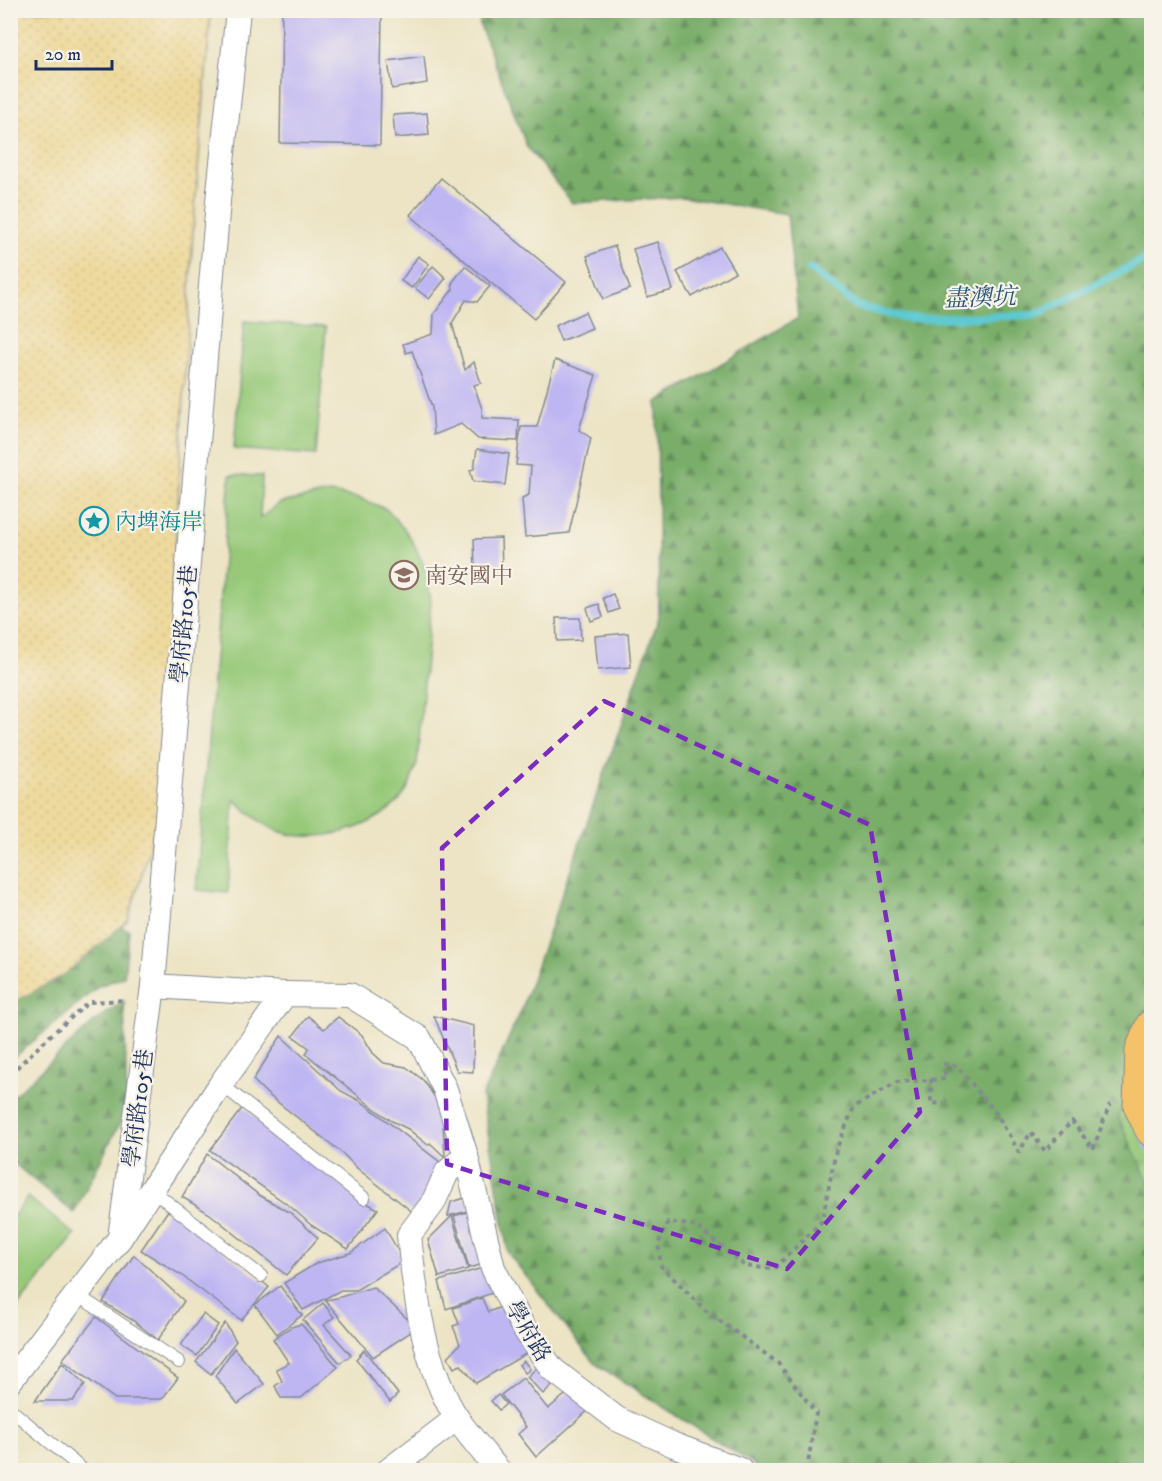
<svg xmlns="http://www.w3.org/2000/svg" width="1162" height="1481" font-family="'IM FELL DW Pica','Noto Serif TC',serif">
  <defs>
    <pattern id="forest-firs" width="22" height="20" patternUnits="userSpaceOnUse" patternTransform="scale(1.5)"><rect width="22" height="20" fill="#79ad69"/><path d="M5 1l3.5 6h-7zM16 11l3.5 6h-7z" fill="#628d5a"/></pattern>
    <pattern id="sand-dots" width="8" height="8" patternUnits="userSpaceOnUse" patternTransform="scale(1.5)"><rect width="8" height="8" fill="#eeda9e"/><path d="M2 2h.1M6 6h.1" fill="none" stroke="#ccbb8a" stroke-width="1.8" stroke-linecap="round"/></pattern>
    <pattern id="park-tufts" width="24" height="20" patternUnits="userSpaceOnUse" patternTransform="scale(1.5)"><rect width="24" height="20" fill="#97c979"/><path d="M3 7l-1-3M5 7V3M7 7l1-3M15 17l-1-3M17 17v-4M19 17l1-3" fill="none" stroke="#7aa466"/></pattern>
  </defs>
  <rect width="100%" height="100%" fill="#f7f3e8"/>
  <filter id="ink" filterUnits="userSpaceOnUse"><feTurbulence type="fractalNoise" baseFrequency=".0167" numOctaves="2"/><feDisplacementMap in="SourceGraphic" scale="12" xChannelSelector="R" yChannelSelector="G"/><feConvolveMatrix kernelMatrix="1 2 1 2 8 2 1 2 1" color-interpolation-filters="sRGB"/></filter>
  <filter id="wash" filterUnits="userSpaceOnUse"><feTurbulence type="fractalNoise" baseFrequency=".008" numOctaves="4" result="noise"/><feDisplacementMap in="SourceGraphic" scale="24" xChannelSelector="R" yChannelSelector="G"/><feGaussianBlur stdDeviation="1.35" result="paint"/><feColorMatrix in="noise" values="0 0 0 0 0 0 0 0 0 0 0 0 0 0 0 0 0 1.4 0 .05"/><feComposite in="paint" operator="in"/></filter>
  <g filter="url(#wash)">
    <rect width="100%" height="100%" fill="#ece4c4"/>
    <!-- forest -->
    <g fill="url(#forest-firs)" stroke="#4a6e64" stroke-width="1.5">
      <polygon points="479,11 1151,11 1151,1470 762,1470 594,1363 508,1253 482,1096 521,1011 659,617 657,402 798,318 787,214 682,197 572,203 527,147 480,25"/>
      <polygon points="80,908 129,930 124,977 99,986 11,1060 10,933"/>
      <polygon points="124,1001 127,1109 74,1213 11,1161 11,1098 95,1021"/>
    </g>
    <!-- sand -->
    <polygon fill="url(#sand-dots)" stroke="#84847e" stroke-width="1.5" points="11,11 211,11 193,231 161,811 128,920 64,975 11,1004"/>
    <!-- park -->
    <polygon fill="url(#park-tufts)" stroke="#597c6c" stroke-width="1.5" points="1151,1045 1151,1187 1118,1117"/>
    <!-- garden -->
    <g fill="#97c979" stroke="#597c6c" stroke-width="1.5">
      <polygon points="244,321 326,327 316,455 234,449"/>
      <path d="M230,475L262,476L260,518L280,503L329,493L359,498L386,509L405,530L415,546L425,569L431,600L417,764C413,773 411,783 407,790C383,828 314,848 274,829C258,822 246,811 234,799L228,893L196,890Z"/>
      <polygon points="28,1197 75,1235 11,1315 11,1219"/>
    </g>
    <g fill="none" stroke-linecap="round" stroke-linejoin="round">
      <!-- stream -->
      <polyline stroke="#5cc9d1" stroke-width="8" points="810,269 857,306 910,319 1035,315 1152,256"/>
    </g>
    <g id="blocks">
      <!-- building -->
      <g fill="#beb5f3">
        <polygon points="282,10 382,10 380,145 280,143"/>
        <polygon points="424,56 427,83 392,89 388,61"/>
        <polygon points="427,113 429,135 395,138 393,115"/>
        <polygon points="441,178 566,282 534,319 410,215"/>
        <polygon points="658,242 673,290 647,297 633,249"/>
        <polygon points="615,246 630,289 603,299 587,256"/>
        <polygon points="720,247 735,272 692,297 677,272"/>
        <polygon points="418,256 429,264 412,288 401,281"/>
        <polygon points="433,266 446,278 429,299 415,288"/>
        <polygon points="465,266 490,286 477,302 466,300 452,323 465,370 474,362 481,383 474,385 482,409 482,418 519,420 518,441 478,439 461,424 434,435 432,407 412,351 406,353 403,344 433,334 434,314 453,289 452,283"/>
        <polygon points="585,312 592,328 561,341 555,326"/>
        <polygon points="555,360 596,375 579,430 591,438 569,533 525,537 522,498 529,495 531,466 516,465 521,427 537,427"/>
        <polygon points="477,449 509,454 505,485 473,481 470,470 474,469"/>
        <polygon points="501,538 502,569 475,569 474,539"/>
        <polygon points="613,594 619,609 609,613 603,598"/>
        <polygon points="599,604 603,617 591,621 587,608"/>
        <polygon points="556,618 580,618 581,640 557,641"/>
        <polygon points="628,633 631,667 598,670 595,636"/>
        <polygon points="308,1016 324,1029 338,1017 362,1035 373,1053 384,1063 406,1067 423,1080 448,1116 443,1123 445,1157 430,1143 428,1145 408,1129 392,1121 375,1109 306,1054 309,1048 293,1036"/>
        <polygon points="434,1016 474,1026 473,1072 457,1071"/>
        <polygon points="281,1036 341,1091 362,1102 458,1176 424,1221 358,1169 341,1152 266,1093 253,1080"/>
        <polygon points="243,1107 359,1199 378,1209 348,1249 311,1225 291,1207 210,1150"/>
        <polygon points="1152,1121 1152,1161 1133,1123"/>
        <polygon points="207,1154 259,1195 291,1213 318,1238 286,1275 210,1214 182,1197"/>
        <polygon points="468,1197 472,1210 448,1216 451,1202"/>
        <polygon points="169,1209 269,1287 241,1320 181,1275 141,1250"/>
        <polygon points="471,1211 487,1263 469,1268 454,1216"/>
        <polygon points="452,1216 468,1269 439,1277 428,1240"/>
        <polygon points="385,1228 404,1261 356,1290 341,1290 303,1310 284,1283 317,1263 350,1253"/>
        <polygon points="134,1255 184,1301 158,1340 134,1321 103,1302"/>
        <polygon points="489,1266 498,1291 446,1309 439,1281"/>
        <polygon points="280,1286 302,1315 277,1334 255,1305"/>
        <polygon points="373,1287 417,1328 373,1357 325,1300 337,1298"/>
        <polygon points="482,1298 488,1312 512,1303 534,1349 476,1383 461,1365 454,1368 448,1357 460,1344 453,1326 459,1324 453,1308"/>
        <polygon points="323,1303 334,1317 324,1325 351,1355 340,1363 303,1320"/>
        <polygon points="203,1314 218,1325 197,1356 181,1345"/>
        <polygon points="96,1317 178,1378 162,1399 115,1399 62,1360"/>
        <polygon points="225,1323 236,1341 211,1374 196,1362"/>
        <polygon points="301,1324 338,1367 301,1398 281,1398 275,1386 282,1381 276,1369 289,1363 273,1339 291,1327"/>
        <polygon points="234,1348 264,1384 238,1404 215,1376"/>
        <polygon points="364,1350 398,1394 390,1402 356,1359"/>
        <polygon points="524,1361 530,1369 525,1373 519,1365"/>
        <polygon points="62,1363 85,1384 73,1401 35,1401"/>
        <polygon points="542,1363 558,1379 543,1394 527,1377"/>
        <polygon points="523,1378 548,1409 571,1390 592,1407 536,1457 518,1434 526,1427 501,1395"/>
        <polygon points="498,1395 506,1404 499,1410 491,1401"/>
      </g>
    </g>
  </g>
  <g filter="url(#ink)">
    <use href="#blocks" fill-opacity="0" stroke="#848a91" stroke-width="1.5"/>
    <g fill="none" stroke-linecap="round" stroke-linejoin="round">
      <!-- service casing -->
      <g stroke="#848a91" stroke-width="14">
        <g id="service">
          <polyline points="221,1084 364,1198"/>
          <polyline points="152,1190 261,1276"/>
          <polyline points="77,1295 179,1362"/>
          <polyline points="10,1409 83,1470"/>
        </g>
      </g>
      <!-- minor casing -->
      <g stroke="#848a91" stroke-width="26">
        <g id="minor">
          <polyline points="153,986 285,994"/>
          <path d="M466,1156L447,1172L433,1203L409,1235C415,1296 424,1368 458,1420C470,1437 485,1454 498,1470"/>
          <polyline points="120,1238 153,986 218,201 238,10"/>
          <polyline points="10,1381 120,1238 221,1084 285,994 350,995 419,1038 445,1089 466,1156 493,1268 522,1325 552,1369 617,1419 674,1445 740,1470"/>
          <polyline points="389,1470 457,1418"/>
        </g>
      </g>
      <!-- primary casing -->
      <g stroke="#848a91" stroke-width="35">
        <polyline id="primary" points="1152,1026 1142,1050 1140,1105 1152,1130"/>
      </g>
      <!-- path -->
      <g stroke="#848a91" stroke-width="4" stroke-dasharray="4.5 4.5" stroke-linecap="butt">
        <polyline points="10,1074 51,1035 89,1002 126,1000"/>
        <polyline points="931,1079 931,1103 944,1104"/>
        <polyline points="807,1470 816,1413 778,1363 705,1310 661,1266 658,1244 668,1222 696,1226 745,1266 774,1269 822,1221 836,1150 854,1107 897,1082 945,1079 945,1064 957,1066 996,1113 1019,1152 1031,1132 1045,1151 1072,1121 1093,1149 1110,1104"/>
      </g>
      <!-- service -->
      <use href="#service" stroke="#fff" stroke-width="12"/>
      <!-- minor -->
      <use href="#minor" stroke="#fff" stroke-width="24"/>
      <!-- primary -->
      <use href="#primary" stroke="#f3c26a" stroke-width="33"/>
    </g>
  </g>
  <!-- marked area -->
  <path fill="none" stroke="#7b2cbf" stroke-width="4.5" stroke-dasharray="12 8" stroke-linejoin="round" d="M604,701L870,825L920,1112L787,1269L447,1164L442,848Z"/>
  <!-- icons -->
  <defs>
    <g id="sight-ring" transform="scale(1.5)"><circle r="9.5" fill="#f7f3e8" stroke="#0f9aa8" stroke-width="1.5"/><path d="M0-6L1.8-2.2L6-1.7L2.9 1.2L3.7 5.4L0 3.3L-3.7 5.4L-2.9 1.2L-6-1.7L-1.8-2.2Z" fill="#0f9aa8"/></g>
    <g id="school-ring" transform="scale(1.5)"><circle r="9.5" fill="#f7f3e8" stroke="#8d6e63" stroke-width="1.5"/><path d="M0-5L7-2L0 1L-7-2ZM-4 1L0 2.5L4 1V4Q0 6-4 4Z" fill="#8d6e63"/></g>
  </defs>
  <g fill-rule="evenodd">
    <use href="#sight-ring" x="94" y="521"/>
    <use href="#school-ring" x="404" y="575"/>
  </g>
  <g text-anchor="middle" stroke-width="4.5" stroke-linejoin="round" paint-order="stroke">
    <!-- culture labels -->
    <g font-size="22" fill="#0d838f" stroke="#f7f3e8" text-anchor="start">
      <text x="115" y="529">內埤海岸</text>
    </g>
    <!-- education labels -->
    <g font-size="22" fill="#785e54" stroke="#f7f3e8" text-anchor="start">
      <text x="425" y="583">南安國中</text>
    </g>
    <!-- street labels -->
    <g font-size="22" fill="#1b2f5e" stroke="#f7f3e8">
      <text transform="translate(183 624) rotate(-85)" y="8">學府路105巷</text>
      <text transform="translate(137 1108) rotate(-83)" y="8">學府路105巷</text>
      <text transform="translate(529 1331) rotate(59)" y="8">學府路</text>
    </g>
    <!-- water labels -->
    <g font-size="24" font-style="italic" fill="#2b567b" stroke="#f7f3e8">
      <text transform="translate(980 297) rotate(-2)" y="8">盡澳坑</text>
    </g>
  </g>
  <!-- margin -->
  <rect width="1162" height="1481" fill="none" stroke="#f7f3e8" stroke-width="36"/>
  <!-- scale -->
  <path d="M36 60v9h76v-9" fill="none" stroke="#1b2f5e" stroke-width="3"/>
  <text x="45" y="60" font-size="18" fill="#1b2f5e" stroke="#f7f3e8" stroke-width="4.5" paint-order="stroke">20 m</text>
</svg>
